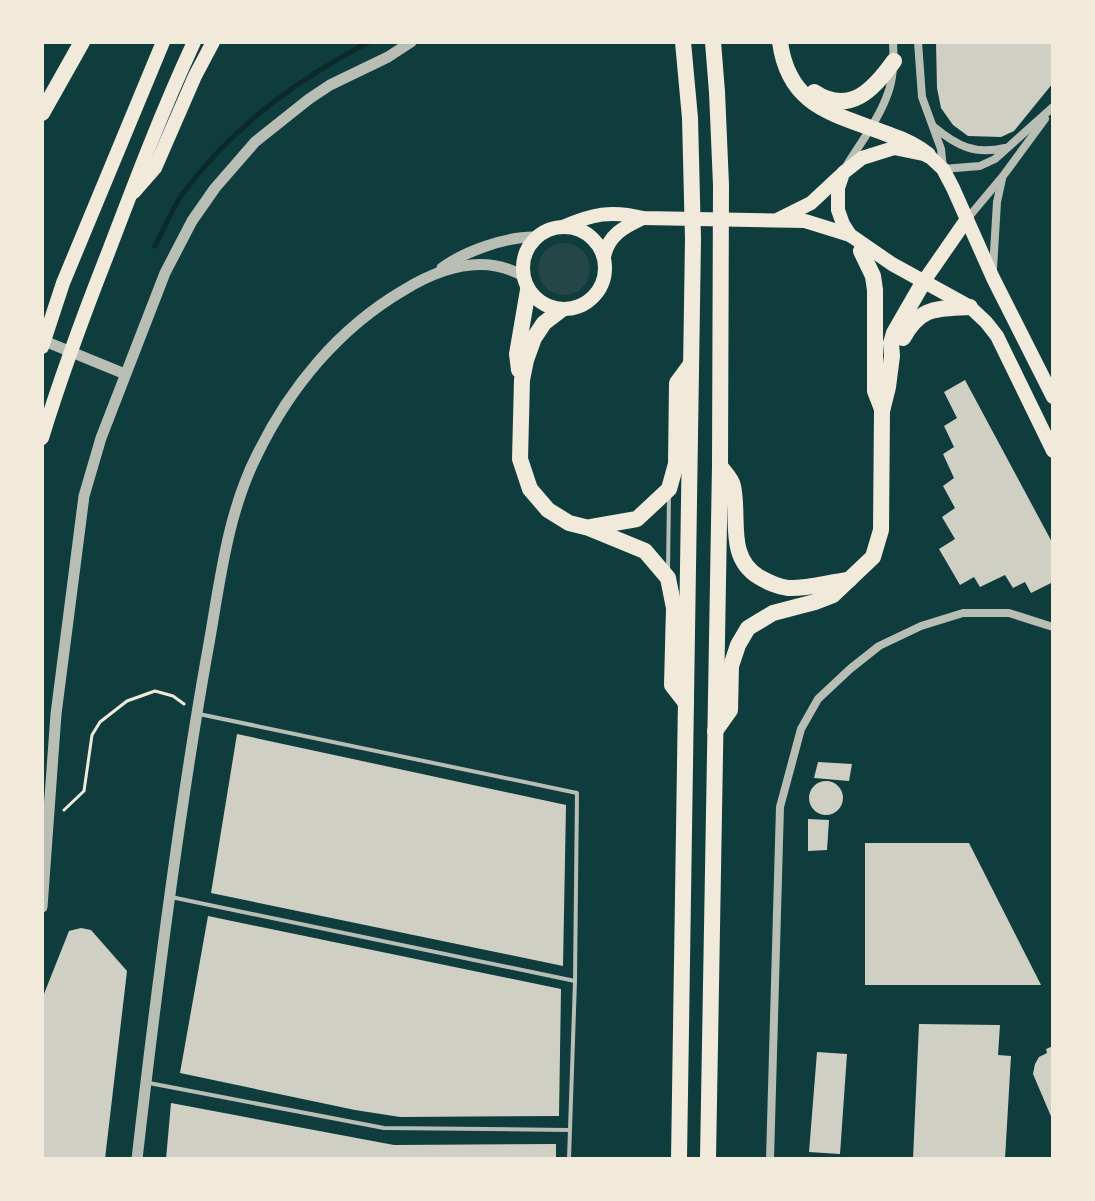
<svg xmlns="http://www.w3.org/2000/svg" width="1095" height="1201" font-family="'Public Sans',sans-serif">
  <rect width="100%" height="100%" fill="#0f3d3e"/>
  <!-- green -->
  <circle fill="#244646" cx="564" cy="269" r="26"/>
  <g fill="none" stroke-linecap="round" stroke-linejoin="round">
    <!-- stream -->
    <path stroke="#0a2a2b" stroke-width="5" d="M155,246C164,229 172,208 184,192C233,126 297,80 369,42"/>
  </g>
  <!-- building -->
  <g fill="#cfcfc3">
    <polygon points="936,42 1053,42 1053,83 1014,131 1001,137 968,136 953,125 941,108 937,88"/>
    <polygon points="965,380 1053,544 1053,582 1031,593 1025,582 1013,588 1005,575 980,587 974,577 960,585 939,549 955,539 942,517 955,508 943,486 954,478 943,454 954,447 944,426 957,418 944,392"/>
    <polygon points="237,734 566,805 563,966 211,893"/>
    <polygon points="818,762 852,764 849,781 814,778"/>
    <circle cx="826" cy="798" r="17"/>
    <polygon points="808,819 829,820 827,850 808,851"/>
    <polygon points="865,843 969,843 1041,985 865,985"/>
    <polygon points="208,916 561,989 559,1116 400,1117 355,1110 180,1073"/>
    <polygon points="81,928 91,930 127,971 105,1159 42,1159 42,999 69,931"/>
    <polygon points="919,1024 1000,1025 998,1055 1011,1056 1005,1159 913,1159"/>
    <polygon points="1053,1046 1053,1121 1033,1074 1035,1064 1039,1057 1047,1053 1046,1049"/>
    <polygon points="817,1052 847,1054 840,1154 809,1152"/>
    <polygon points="171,1103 394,1145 556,1144 556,1159 166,1159"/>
  </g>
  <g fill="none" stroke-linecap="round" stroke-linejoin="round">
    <!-- path -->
    <polyline stroke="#f1e9da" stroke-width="3" points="64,810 84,791 92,735 100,722 127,701 155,691 173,696 184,704"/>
    <!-- service -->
    <g stroke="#b8beb3" stroke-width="4">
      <polyline points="668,570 669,495"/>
      <polyline points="199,714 577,793 575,981 569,1159"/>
      <polyline points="171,897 575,981"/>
      <polyline points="149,1083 384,1128 569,1130"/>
    </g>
    <!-- minor -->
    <g stroke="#b8beb3" stroke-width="8">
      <polyline points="918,42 922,97 941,149 943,169 980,166 995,159 1053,107"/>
      <path d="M934,127C957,146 975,155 1005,148"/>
      <path d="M847,165C861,142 879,119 888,93C894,77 894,59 893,42"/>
      <polyline points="967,219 1003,176 1045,119"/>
      <polyline points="993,269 997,202 1002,179"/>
      <polyline points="770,1159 780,807 801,729 818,699 850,669 879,646 921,626 963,613 1009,613 1053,627"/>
    </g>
    <!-- tertiary -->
    <g stroke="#b8beb3" stroke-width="11">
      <path d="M442,268C465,251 508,236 536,237"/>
      <polyline points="42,340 125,374"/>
      <polyline points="42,907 56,714 84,496 101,438 165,273 192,221 215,188 255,142 309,99 330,85 388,57 411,42"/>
      <path d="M137,1159C156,993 177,825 206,660C219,592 225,518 257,455C290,387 339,328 404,290C440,268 483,253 523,276"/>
    </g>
    <!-- primary -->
    <g stroke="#f1e9da" stroke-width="14">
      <polyline points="779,219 811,203 840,176"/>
      <circle cx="564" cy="268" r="41"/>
      <path d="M563,227C592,214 611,210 643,218L805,221L850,235"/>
      <path d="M604,257C608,235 624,227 643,218"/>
      <polyline points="924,281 967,219"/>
      <polyline points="1053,397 993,278 953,188 943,169 928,155 894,148 862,158 843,173 838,188 838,210 843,224 850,235 892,264 970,307 986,322 997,336 1053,451"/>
    </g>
    <!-- trunk -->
    <g stroke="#f1e9da" stroke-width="14">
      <polyline points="134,192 155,168 195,76 213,42"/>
      <polyline points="42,347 63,283 163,42"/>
      <path d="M42,438C61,376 84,314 108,253C135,182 162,111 194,42"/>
    </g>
    <!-- motorway -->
    <g stroke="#f1e9da" stroke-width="16">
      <path d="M780,42C789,109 837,114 890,135C905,140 916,145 928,155"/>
      <path d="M814,92C850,116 874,89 894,61"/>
      <polyline points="42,113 82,42"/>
      <polyline points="861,251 873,276 875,290 875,391 882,409"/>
      <polyline points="561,310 544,323 534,338 526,360 522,380 520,459 530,489 548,510 569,523 589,528 645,551 668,578 674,608 672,685 686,703"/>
      <path d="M903,338C921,306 936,309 970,307"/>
      <polyline points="519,370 517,354 528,290"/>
      <path d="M720,466C724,472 732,479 733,486C740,518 726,557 759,577C768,582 777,587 788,588C809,589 828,582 849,580"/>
      <polyline points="591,527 637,519 669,489 676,464 677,383 691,364"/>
      <polyline points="715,731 730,710 731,666 738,645 748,628 773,613 815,602 833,595 873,557 881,530 882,411 888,387 892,356 891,343 894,333 924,281"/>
      <polyline points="679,1159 693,239 690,118 683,42"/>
      <polyline points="708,1159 720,466 721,185 717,92 713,42"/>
    </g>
  </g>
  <!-- border -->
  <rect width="1095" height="1201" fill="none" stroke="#f1e9da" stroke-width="88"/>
</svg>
